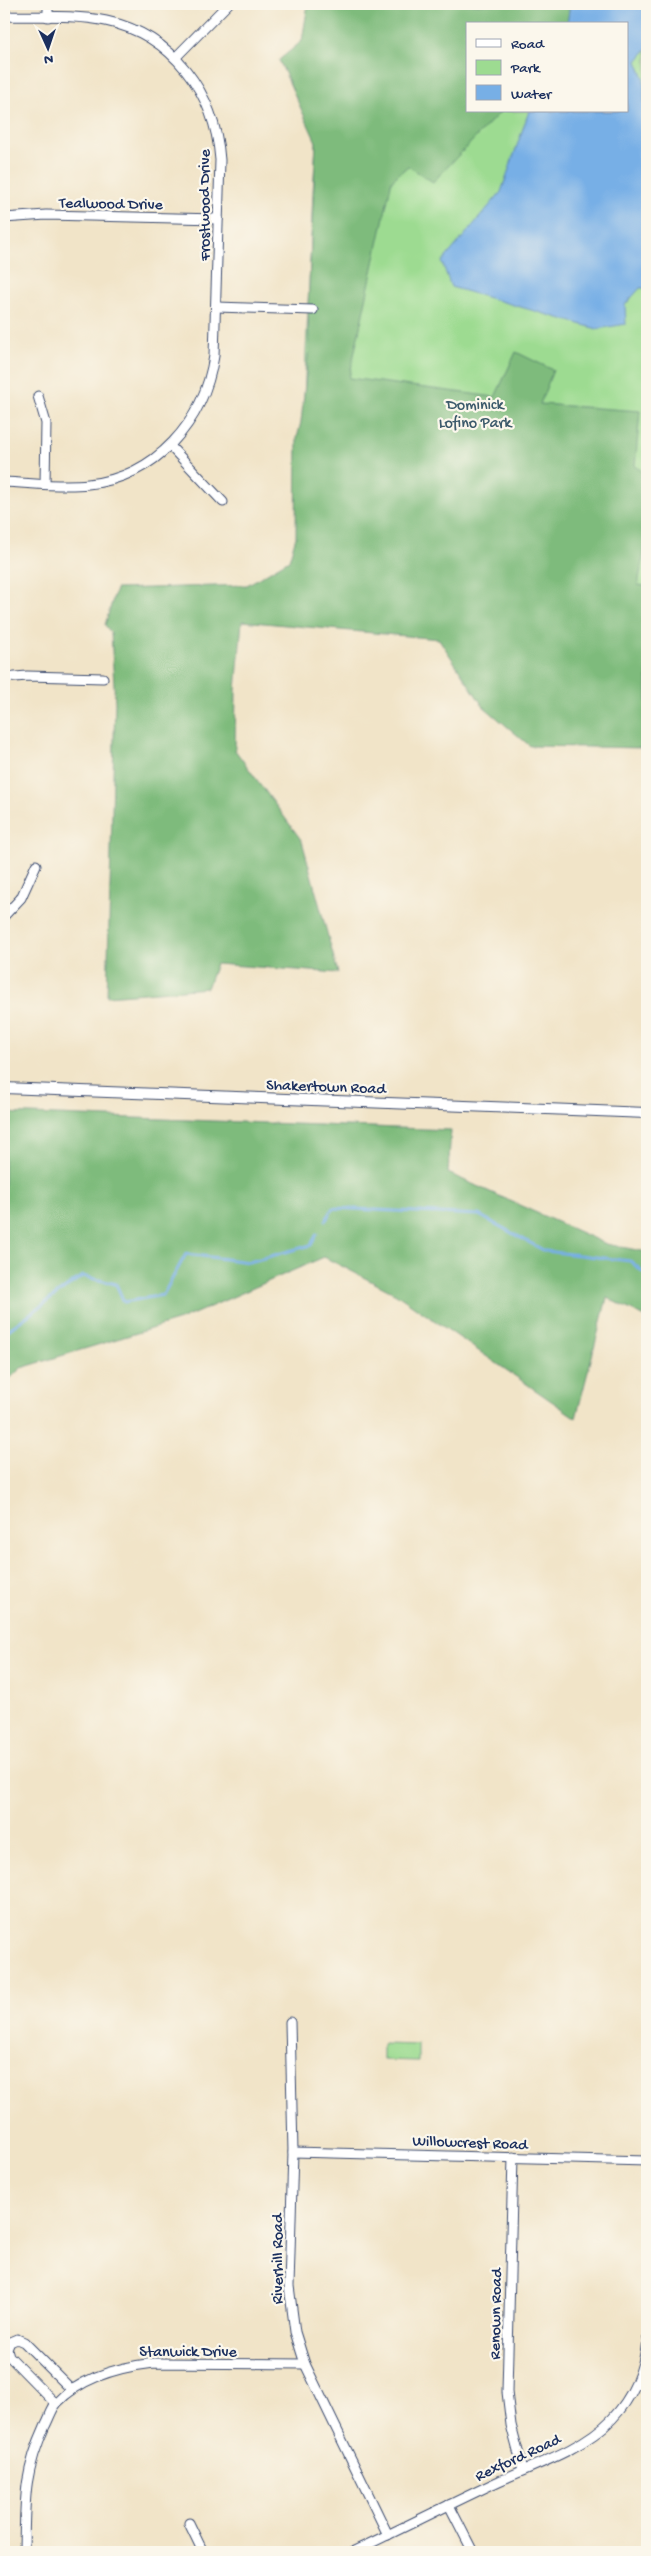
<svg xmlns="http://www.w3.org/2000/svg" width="651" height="2556" font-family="'Gochi Hand',sans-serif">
  <rect width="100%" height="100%" fill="#fbf7ec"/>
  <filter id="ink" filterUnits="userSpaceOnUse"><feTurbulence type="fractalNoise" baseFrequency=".02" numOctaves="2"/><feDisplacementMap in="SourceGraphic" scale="10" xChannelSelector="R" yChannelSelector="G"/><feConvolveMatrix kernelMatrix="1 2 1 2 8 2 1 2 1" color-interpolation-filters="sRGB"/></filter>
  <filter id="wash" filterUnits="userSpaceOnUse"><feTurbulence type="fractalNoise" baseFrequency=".0096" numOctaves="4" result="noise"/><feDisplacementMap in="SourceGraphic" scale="20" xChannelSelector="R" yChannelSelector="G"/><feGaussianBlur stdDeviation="1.12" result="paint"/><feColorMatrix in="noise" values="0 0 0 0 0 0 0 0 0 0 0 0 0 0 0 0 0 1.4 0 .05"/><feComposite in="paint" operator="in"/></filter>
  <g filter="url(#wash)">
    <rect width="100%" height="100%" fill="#f1e4c8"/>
    <!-- green -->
    <g fill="#9ddb91" stroke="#5c8578" fill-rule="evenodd">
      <path d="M325,4H647V592L296,583L313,192ZM467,24H627V111H467Z"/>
      <polygon points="383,2044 418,2045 418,2061 383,2060"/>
    </g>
    <!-- forest -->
    <g fill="#7ebb7b" stroke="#4c756c">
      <polygon points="308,4 580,4 574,24 467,24 467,111 501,111 433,182 408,166 392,180 349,378 495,397 516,352 553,370 540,404 640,411 635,466 647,475 647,535 638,585 647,586 647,748 530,746 483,706 439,639 242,621 236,690 235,750 302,841 338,973 216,964 207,988 107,996 115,703 111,633 105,625 116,589 247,585 289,560 296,537 297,438 301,422 309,348 308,305 316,142 279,60 302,41"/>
      <polygon points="4,1113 451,1130 448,1173 606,1244 647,1252 647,1318 607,1298 576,1418 396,1294 324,1257 180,1320 21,1368 4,1384"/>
    </g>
    <!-- water -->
    <polygon fill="#77afe6" stroke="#496fa2" points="570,4 642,4 647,22 647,49 637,61 644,78 644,102 647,108 647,288 640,288 625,305 626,324 597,329 451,287 442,262 501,192 529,111 627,111 627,24 567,24"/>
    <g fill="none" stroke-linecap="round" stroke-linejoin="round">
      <!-- stream -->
      <g stroke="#77afe6" stroke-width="3">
        <polyline points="326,1220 333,1208 479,1215 545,1251 630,1261 647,1275"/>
        <polyline points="4,1333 82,1276 116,1284 124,1302 163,1295 186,1254 249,1262 311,1245 317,1234"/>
      </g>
    </g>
  </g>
  <g filter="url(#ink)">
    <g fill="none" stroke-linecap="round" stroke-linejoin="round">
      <!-- minor casing -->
      <g stroke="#3b4a6e" stroke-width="11">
        <g id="minor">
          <path d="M4,16C37,17 73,14 106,21C173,35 215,93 220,160L214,356C204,422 156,477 88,484C60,487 31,483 4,482"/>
          <polyline points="48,17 48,4"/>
          <polyline points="176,57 228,4"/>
          <polyline points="4,218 46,215 218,219"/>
          <polyline points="217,307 313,310"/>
          <polyline points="38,396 46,423 45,484"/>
          <polyline points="170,446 223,502"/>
          <polyline points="4,678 27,676 103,678"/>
          <polyline points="4,916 21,898 36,865"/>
          <polyline points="290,2022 293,2152 289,2286 295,2332 305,2364 388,2535"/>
          <polyline points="293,2152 647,2161"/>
          <polyline points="513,2157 507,2392 511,2425 523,2470"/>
          <polyline points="56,2404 9,2356 7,2349 10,2342 17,2339 24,2342 72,2390"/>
          <polyline points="449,2505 473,2552"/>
          <polyline points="189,2523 203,2552"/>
          <path d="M24,2552C25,2501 23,2474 45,2426C49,2419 52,2408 57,2403C81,2377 120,2367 154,2363L305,2364"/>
          <path d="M352,2552C401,2529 450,2504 499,2481C537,2464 583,2449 612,2419C633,2397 644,2370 647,2340"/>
        </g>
      </g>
      <!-- tertiary casing -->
      <g stroke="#3b4a6e" stroke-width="12">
        <polyline id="tertiary" points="4,1088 647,1113"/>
      </g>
      <!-- minor -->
      <use href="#minor" stroke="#fff" stroke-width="9"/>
      <!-- tertiary -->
      <use href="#tertiary" stroke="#fff" stroke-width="10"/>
    </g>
  </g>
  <g text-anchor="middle" stroke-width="4.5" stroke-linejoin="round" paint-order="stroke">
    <!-- street labels -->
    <g font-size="16" fill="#1b2f5e" stroke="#fbf7ec">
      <text transform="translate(111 202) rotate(1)" y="6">Tealwood Drive</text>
      <text transform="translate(203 205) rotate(-90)" y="6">Frostwood Drive</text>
      <text transform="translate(326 1085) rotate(2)" y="6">Shakertown Road</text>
      <text transform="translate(470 2141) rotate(2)" y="6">Willowcrest Road</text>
      <text transform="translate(276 2259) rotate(-90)" y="6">Riverhill Road</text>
      <text transform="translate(494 2314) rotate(-89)" y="6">Renown Road</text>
      <text x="188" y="2356">Stanwick Drive</text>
      <text transform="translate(517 2456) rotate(-25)" y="6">Rexford Road</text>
    </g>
    <!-- park labels -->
    <g font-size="16" fill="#3c5a6b" stroke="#fbf7ec">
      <text x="475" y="409">Dominick<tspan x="475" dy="18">Lofino Park</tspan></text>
    </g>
  </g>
  <!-- margin -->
  <rect width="651" height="2556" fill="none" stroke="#fbf7ec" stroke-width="20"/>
  <!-- legend -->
  <rect x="466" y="22" width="162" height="90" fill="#fbf7ec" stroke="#a1a7b3"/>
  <rect x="476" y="39" width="25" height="8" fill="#ffffff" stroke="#a1a7b3"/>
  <text x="511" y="48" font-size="15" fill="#1b2f5e">Road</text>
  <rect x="476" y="60" width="25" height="15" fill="#9ddb91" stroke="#a1a7b3"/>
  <text x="511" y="72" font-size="15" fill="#1b2f5e">Park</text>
  <rect x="476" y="85" width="25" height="15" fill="#77afe6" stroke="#a1a7b3"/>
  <text x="511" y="98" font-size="15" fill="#1b2f5e">Water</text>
  <!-- north arrow -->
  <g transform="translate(48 48) rotate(177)" stroke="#fbf7ec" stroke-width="4" paint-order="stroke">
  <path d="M0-4L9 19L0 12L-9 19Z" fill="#1b2f5e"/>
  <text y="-8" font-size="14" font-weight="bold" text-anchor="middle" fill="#1b2f5e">N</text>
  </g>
</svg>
